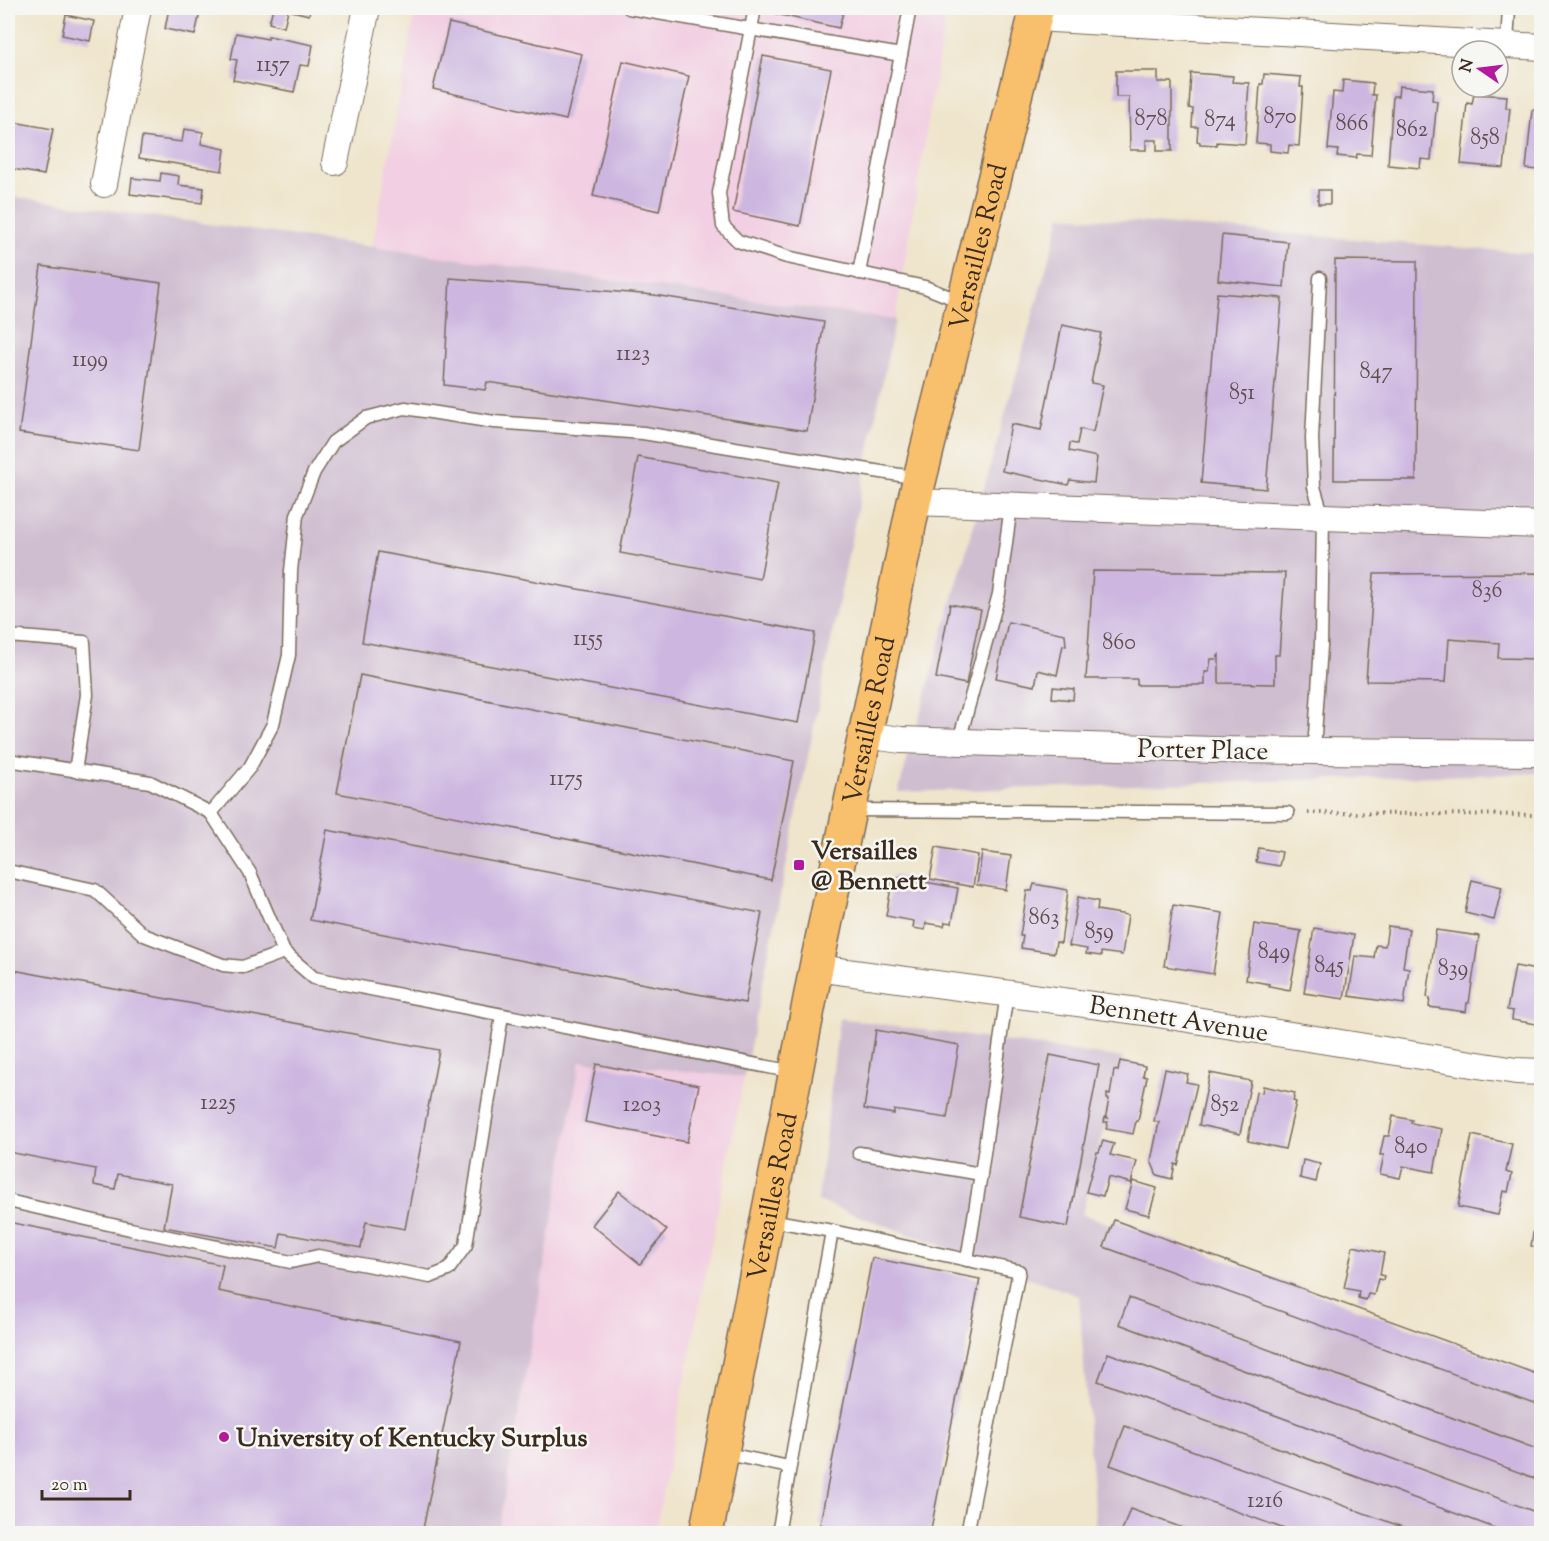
<svg xmlns="http://www.w3.org/2000/svg" width="1549" height="1541" font-family="'Sorts Mill Goudy',serif">
  <rect width="100%" height="100%" fill="#f6f6f2"/>
  <filter id="ink" filterUnits="userSpaceOnUse"><feTurbulence type="fractalNoise" baseFrequency=".0167" numOctaves="2"/><feDisplacementMap in="SourceGraphic" scale="12" xChannelSelector="R" yChannelSelector="G"/><feConvolveMatrix kernelMatrix="1 2 1 2 8 2 1 2 1" color-interpolation-filters="sRGB"/></filter>
  <filter id="wash" filterUnits="userSpaceOnUse"><feTurbulence type="fractalNoise" baseFrequency=".008" numOctaves="4" result="noise"/><feDisplacementMap in="SourceGraphic" scale="24" xChannelSelector="R" yChannelSelector="G"/><feGaussianBlur stdDeviation="1.35" result="paint"/><feColorMatrix in="noise" values="0 0 0 0 0 0 0 0 0 0 0 0 0 0 0 0 0 1.4 0 .05"/><feComposite in="paint" operator="in"/></filter>
  <g filter="url(#wash)">
    <rect width="100%" height="100%" fill="#efe5cc"/>
    <!-- built -->
    <g fill="#f2cfe2">
      <polygon points="416,8 947,8 895,320 372,247"/>
      <polygon points="580,1061 744,1077 655,1533 498,1534"/>
    </g>
    <!-- industrial -->
    <g fill="#cfbdd0">
      <polygon points="8,196 895,320 744,1077 580,1061 498,1533 8,1534"/>
      <polygon points="1061,216 1541,254 1541,773 898,792"/>
      <polygon points="839,1018 1123,1058 1082,1214 1541,1376 1541,1533 1096,1533 1079,1296 818,1201"/>
    </g>
    <g id="blocks">
      <!-- building -->
      <g fill="#cdb7e0">
        <polygon points="169,8 201,8 195,35 165,29"/>
        <polygon points="273,8 310,8 309,15 288,10 284,27 269,23"/>
        <polygon points="778,8 844,8 839,28 776,14"/>
        <polygon points="66,15 94,21 90,41 62,35"/>
        <polygon points="449,23 582,54 566,120 433,89"/>
        <polygon points="236,33 268,39 268,36 313,45 309,66 300,65 294,92 233,80 237,60 231,59"/>
        <polygon points="763,56 831,69 800,226 733,212"/>
        <polygon points="623,61 689,76 659,211 593,196"/>
        <polygon points="1116,71 1158,71 1158,82 1172,82 1172,151 1157,151 1157,140 1146,140 1146,150 1130,150 1129,97 1116,97"/>
        <polygon points="1191,73 1233,76 1232,82 1249,83 1245,144 1217,142 1217,145 1200,144 1200,142 1197,141 1198,127 1192,127 1193,109 1189,108"/>
        <polygon points="1264,74 1301,77 1300,87 1303,87 1299,146 1289,145 1288,153 1270,151 1270,144 1256,143 1260,84 1263,84"/>
        <polygon points="1343,80 1373,83 1372,95 1376,95 1371,155 1357,154 1356,158 1337,156 1338,150 1328,149 1333,92 1342,93"/>
        <polygon points="1399,86 1433,89 1432,100 1437,101 1431,160 1421,159 1420,168 1388,165 1393,96 1398,96"/>
        <polygon points="1474,94 1507,96 1506,108 1510,108 1504,168 1461,164 1467,103 1472,104"/>
        <polygon points="1538,97 1542,98 1542,170 1526,169 1532,110 1536,110"/>
        <polygon points="8,121 53,129 44,175 8,168"/>
        <polygon points="184,129 203,132 201,144 225,149 222,171 139,158 142,137 182,142"/>
        <polygon points="161,173 179,176 178,185 204,188 202,203 130,194 132,178 160,181"/>
        <rect x="1318" y="190" width="12" height="14"/>
        <polygon points="1222,235 1288,242 1284,287 1218,280"/>
        <polygon points="1335,260 1417,261 1416,480 1334,480"/>
        <polygon points="41,266 161,283 139,450 19,433"/>
        <polygon points="450,278 654,295 824,322 807,431 487,382 485,390 444,385"/>
        <polygon points="1217,293 1282,298 1266,489 1201,483"/>
        <polygon points="1062,325 1101,333 1091,383 1103,385 1093,432 1080,429 1077,444 1070,443 1069,451 1097,457 1094,483 1070,480 1068,485 1002,471 1011,424 1041,430"/>
        <polygon points="638,457 778,483 760,579 620,553"/>
        <polygon points="378,552 815,633 798,723 362,642"/>
        <polygon points="1093,571 1285,573 1279,655 1275,655 1275,684 1219,683 1219,655 1216,659 1211,659 1209,672 1205,672 1205,685 1137,685 1137,679 1086,679"/>
        <polygon points="1542,573 1542,659 1498,658 1499,643 1449,639 1446,682 1366,681 1374,574"/>
        <polygon points="950,604 981,610 966,684 936,678"/>
        <polygon points="1008,622 1065,634 1066,646 1063,645 1057,675 1038,670 1035,686 996,678"/>
        <polygon points="360,675 794,761 771,880 337,793"/>
        <polygon points="1053,687 1074,689 1073,700 1052,698"/>
        <polygon points="327,830 762,913 745,1003 310,920"/>
        <polygon points="936,847 978,855 973,887 930,879"/>
        <polygon points="1259,848 1282,852 1279,866 1256,862"/>
        <polygon points="982,852 1011,856 1006,890 977,885"/>
        <polygon points="893,876 958,888 952,923 945,922 944,926 926,923 925,930 913,928 914,921 886,916"/>
        <polygon points="1472,880 1502,887 1494,920 1465,913"/>
        <polygon points="1034,884 1068,890 1061,943 1056,942 1054,953 1021,948 1023,936 1020,936 1027,891 1032,891"/>
        <polygon points="1078,897 1098,901 1097,910 1128,915 1122,955 1101,952 1101,956 1086,954 1087,949 1069,946"/>
        <polygon points="1173,905 1223,913 1213,974 1164,966"/>
        <polygon points="1254,924 1301,931 1290,990 1269,986 1269,984 1246,980"/>
        <polygon points="1388,926 1409,929 1403,967 1409,968 1404,1004 1349,996 1355,956 1374,958 1376,945 1385,946"/>
        <polygon points="1314,928 1354,935 1344,999 1304,993"/>
        <polygon points="1436,930 1479,936 1469,1003 1467,1003 1466,1012 1429,1007 1430,998 1427,997"/>
        <polygon points="1515,966 1542,971 1542,1025 1512,1020 1513,1011 1507,1010"/>
        <polygon points="8,969 439,1050 405,1229 366,1222 361,1248 281,1233 278,1248 164,1227 172,1184 118,1174 115,1189 94,1185 96,1169 8,1152"/>
        <polygon points="876,1030 959,1045 947,1118 894,1110 894,1114 864,1109"/>
        <polygon points="1050,1055 1099,1065 1068,1227 1019,1217"/>
        <polygon points="1120,1061 1145,1066 1143,1076 1147,1077 1138,1121 1136,1121 1133,1134 1106,1129 1108,1122 1104,1122 1105,1117 1108,1118 1106,1115 1109,1099 1107,1099 1107,1094 1110,1095 1114,1070 1118,1071"/>
        <polygon points="596,1064 699,1085 687,1142 585,1122"/>
        <polygon points="1165,1069 1188,1074 1186,1082 1197,1084 1178,1165 1175,1164 1172,1179 1157,1175 1151,1161 1159,1122 1154,1121"/>
        <polygon points="1210,1073 1251,1081 1240,1134 1199,1125"/>
        <polygon points="1263,1086 1295,1093 1293,1101 1296,1102 1285,1149 1248,1141 1256,1092 1262,1093"/>
        <polygon points="1393,1116 1412,1120 1411,1123 1442,1129 1434,1172 1403,1166 1400,1178 1380,1174 1384,1155 1380,1155 1384,1136 1389,1136"/>
        <polygon points="1472,1135 1512,1144 1506,1172 1512,1174 1508,1192 1503,1191 1498,1215 1458,1207"/>
        <polygon points="1103,1141 1114,1144 1110,1155 1137,1161 1131,1183 1108,1177 1103,1196 1086,1192 1097,1152 1099,1152"/>
        <polygon points="1303,1160 1320,1164 1316,1182 1300,1178"/>
        <polygon points="1133,1181 1157,1188 1149,1215 1125,1209"/>
        <polygon points="619,1191 667,1230 640,1264 592,1225"/>
        <polygon points="1537,1209 1542,1209 1542,1248 1531,1246"/>
        <polygon points="1114,1220 1542,1376 1542,1406 1104,1247"/>
        <polygon points="8,1222 223,1265 218,1291 461,1341 422,1534 8,1534"/>
        <polygon points="1353,1246 1384,1253 1380,1275 1384,1276 1383,1280 1378,1279 1374,1295 1368,1294 1366,1300 1358,1298 1359,1291 1344,1288"/>
        <polygon points="872,1258 980,1279 930,1534 822,1534 825,1526 820,1524"/>
        <polygon points="1129,1298 1542,1451 1542,1467 1537,1479 1119,1324"/>
        <polygon points="1108,1353 1541,1514 1534,1534 1511,1534 1098,1381"/>
        <polygon points="1125,1426 1419,1533 1419,1534 1298,1534 1110,1465"/>
        <polygon points="1130,1509 1197,1533 1197,1534 1121,1534"/>
      </g>
    </g>
  </g>
  <g filter="url(#ink)">
    <use href="#blocks" fill-opacity="0" stroke="#7a6b5b" stroke-width="1.5"/>
    <g fill="none" stroke-linecap="round" stroke-linejoin="round">
      <!-- lane casing -->
      <g stroke="#7a6b5b" stroke-width="15">
        <g id="lane">
          <polyline points="629,8 901,55"/>
          <polyline points="755,8 719,193 723,226 738,241 787,257 925,287 962,302"/>
          <polyline points="1507,45 1509,8"/>
          <polyline points="859,273 910,8"/>
          <polyline points="8,636 84,642 87,695 75,771"/>
          <polyline points="959,741 999,594 1011,506"/>
          <polyline points="1314,750 1321,646 1323,517 1314,487 1312,438 1320,278"/>
          <polyline points="8,760 150,782 211,813 250,873 284,952 314,978 794,1072"/>
          <polyline points="851,810 1288,813"/>
          <polyline points="211,813 250,767 273,724 289,655 291,571 297,515 314,472 333,442 366,418 405,408 494,422 643,433 918,478"/>
          <polyline points="8,871 95,890 144,935 223,965 243,967 284,952"/>
          <polyline points="859,1153 981,1174 1007,993"/>
          <polyline points="8,1201 130,1229 291,1262 318,1256 430,1277 448,1270 466,1245 502,1015"/>
          <polyline points="770,1220 832,1231 778,1534"/>
          <polyline points="832,1231 1019,1271 967,1534"/>
          <polyline points="967,1260 981,1174"/>
          <polyline points="723,1453 789,1467"/>
        </g>
      </g>
      <!-- street casing -->
      <g stroke="#7a6b5b" stroke-width="28">
        <g id="street">
          <polyline points="1035,18 1542,47"/>
          <polyline points="335,162 367,8"/>
          <polyline points="104,184 138,8"/>
          <polyline points="914,502 1542,525"/>
          <polyline points="865,735 901,740 1214,750 1542,753"/>
          <polyline points="816,968 1145,1012 1516,1071 1542,1072"/>
        </g>
      </g>
      <!-- primary casing -->
      <g stroke="#7a6b5b" stroke-width="36">
        <g id="primary">
          <path id="s1" d="M706,1534L816,968L914,502L1037,8"/>
        </g>
      </g>
      <!-- path -->
      <polyline stroke="#7a6b5b" stroke-width="4" stroke-dasharray="1.5 4.5" stroke-linecap="butt" points="1308,813 1542,815"/>
      <!-- lane -->
      <use href="#lane" stroke="#fff" stroke-width="12"/>
      <!-- street -->
      <use href="#street" stroke="#fff" stroke-width="26"/>
      <!-- primary -->
      <use href="#primary" stroke="#f8bf6c" stroke-width="33"/>
    </g>
  </g>
  <!-- markers -->
  <g fill="#b5179e" stroke="#f6f6f2" stroke-width="2">
    <rect x="793" y="859" width="12" height="12" rx="3"/>
    <circle cx="224" cy="1437" r="6"/>
  </g>
  <g text-anchor="middle" stroke-width="5" stroke-linejoin="round" paint-order="stroke">
    <!-- number labels -->
    <g font-size="22" fill="#604d4e">
      <text x="273" y="71">1157</text>
      <text x="1280" y="123">870</text>
      <text x="1151" y="125">878</text>
      <text x="1220" y="126">874</text>
      <text x="1352" y="130">866</text>
      <text x="1412" y="136">862</text>
      <text x="1485" y="144">858</text>
      <text x="633" y="360">1123</text>
      <text x="90" y="366">1199</text>
      <text x="1376" y="378">847</text>
      <text x="1242" y="399">851</text>
      <text x="1487" y="597">836</text>
      <text x="588" y="645">1155</text>
      <text x="1119" y="649">860</text>
      <text x="566" y="785">1175</text>
      <text x="1044" y="924">863</text>
      <text x="1099" y="938">859</text>
      <text x="1274" y="958">849</text>
      <text x="1329" y="972">845</text>
      <text x="1453" y="975">839</text>
      <text x="218" y="1109">1225</text>
      <text x="642" y="1111">1203</text>
      <text x="1225" y="1111">852</text>
      <text x="1411" y="1153">840</text>
      <text x="1265" y="1507">1216</text>
    </g>
    <!-- street labels -->
    <g font-size="26" fill="#3b2a1e" stroke="#f6f6f2">
      <text dy="9" stroke="none"><textPath href="#s1" startOffset="1316">Versailles Road</textPath></text>
      <text dy="9" stroke="none"><textPath href="#s1" startOffset="830">Versailles Road</textPath></text>
      <text transform="translate(1203 749) rotate(1)" y="9">Porter Place</text>
      <text transform="translate(1179 1018) rotate(9)" y="9">Bennett Avenue</text>
      <text dy="9" stroke="none"><textPath href="#s1" startOffset="344">Versailles Road</textPath></text>
    </g>
    <!-- poi labels -->
    <g font-size="26" font-weight="bold" fill="#3b2a1e" stroke="#f6f6f2" text-anchor="start">
      <text x="811" y="859">Versailles<tspan x="811" dy="30">@ Bennett</tspan></text>
      <text x="236" y="1446">University of Kentucky Surplus</text>
    </g>
  </g>
  <!-- margin -->
  <rect width="1549" height="1541" fill="none" stroke="#f6f6f2" stroke-width="30"/>
  <!-- north arrow -->
  <g transform="translate(1480 69) rotate(284)"><circle r="28" fill="#f6f6f2" stroke="#aba49d" stroke-width="1.5"/>
  <path d="M0-4.5L10 22L0 15L-10 22Z" fill="#b5179e"/>
  <text y="-9" font-size="16" font-weight="bold" text-anchor="middle" fill="#3b2a1e">N</text>
  </g>
  <!-- scale -->
  <path d="M42 1490v9h88v-9" fill="none" stroke="#3b2a1e" stroke-width="3"/>
  <text x="51" y="1490" font-size="18" fill="#3b2a1e" stroke="#f6f6f2" stroke-width="4.5" paint-order="stroke">20 m</text>
</svg>
